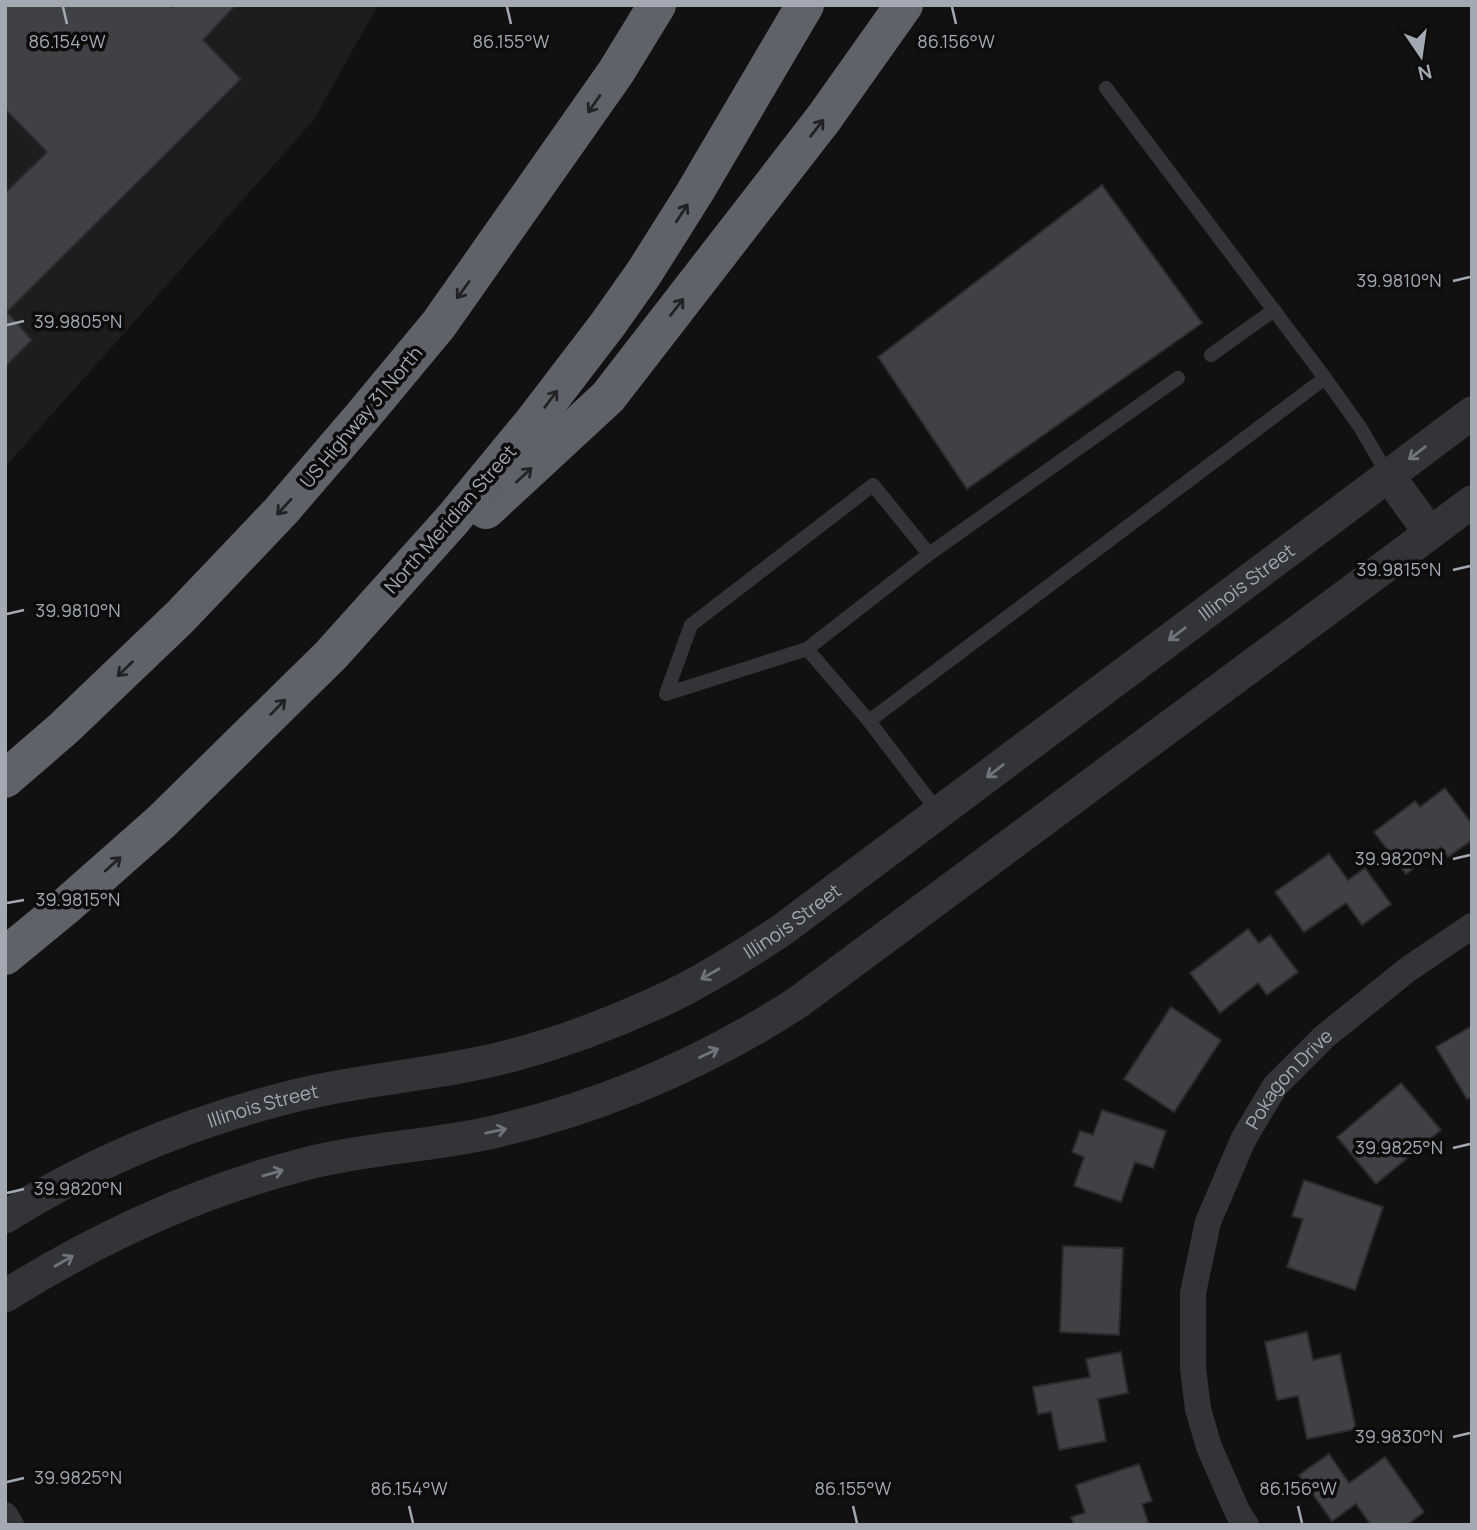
<svg xmlns="http://www.w3.org/2000/svg" width="1477" height="1530" font-family="Manrope,sans-serif">
  <rect width="100%" height="100%" fill="#111112"/>
  <!-- built -->
  <polygon fill="#1d1d1f" points="5,5 378,5 313,121 5,467"/>
  <!-- building -->
  <g fill="#404145" stroke="#2b2b2e" stroke-width="2">
    <polygon points="5,5 170,5 172,7 174,5 236,5 203,40 241,79 7,312 32,340 5,367 5,193 47,152 5,109"/>
    <polygon points="1102,185 1202,323 967,489 878,357"/>
    <polygon points="1445,788 1472,824 1472,840 1448,857 1441,847 1406,874 1374,832 1415,801 1420,807"/>
    <polygon points="1329,854 1348,880 1365,868 1391,904 1362,925 1346,903 1304,932 1275,892"/>
    <polygon points="1248,929 1259,943 1270,935 1298,972 1267,995 1258,983 1220,1013 1190,973"/>
    <polygon points="1171,1007 1221,1040 1174,1112 1124,1079"/>
    <polygon points="1472,1026 1472,1097 1467,1099 1436,1047"/>
    <polygon points="1401,1083 1441,1130 1376,1184 1337,1137"/>
    <polygon points="1102,1110 1166,1131 1153,1168 1135,1162 1121,1202 1074,1186 1084,1157 1072,1152 1080,1131 1093,1135"/>
    <polygon points="1304,1180 1383,1207 1355,1290 1287,1267 1303,1219 1292,1216"/>
    <polygon points="1063,1246 1123,1248 1119,1335 1060,1332"/>
    <polygon points="1307,1332 1313,1360 1340,1354 1356,1429 1307,1439 1298,1396 1277,1400 1265,1342"/>
    <polygon points="1121,1352 1128,1393 1098,1399 1106,1441 1059,1450 1051,1412 1038,1414 1033,1387 1090,1377 1086,1359"/>
    <polygon points="1329,1454 1349,1483 1385,1457 1424,1512 1407,1525 1371,1525 1356,1504 1332,1521 1299,1475"/>
    <polygon points="1139,1464 1152,1501 1142,1504 1149,1525 1074,1525 1071,1517 1085,1513 1076,1485"/>
  </g>
  <g fill="none" stroke-linecap="round" stroke-linejoin="round">
    <!-- service -->
    <g stroke="#323437" stroke-width="14">
      <polyline points="1106,88 1325,378 1360,427 1388,475"/>
      <polyline points="1211,355 1274,310"/>
      <polyline points="807,649 929,554"/>
      <polyline points="869,721 1325,378"/>
      <polyline points="939,813 869,721 807,649 666,694 691,625 873,485 929,554 1178,378"/>
    </g>
    <!-- minor -->
    <g stroke="#323437" stroke-width="26">
      <polyline points="5,1515 11,1525"/>
      <path id="s1" d="M1246,1525L1238,1513L1209,1447L1198,1409L1193,1368V1293L1208,1222L1243,1140L1275,1086L1324,1037L1407,970L1472,926"/>
    </g>
    <!-- tertiary -->
    <g stroke="#323437" stroke-width="33">
      <polyline points="1388,475 1430,533"/>
      <path id="s2" d="M5,1217C96,1160 198,1119 302,1094C371,1078 442,1074 510,1056C559,1043 608,1025 654,1004C699,984 741,957 782,930L1472,413"/>
      <path d="M5,1296C99,1237 201,1190 309,1163C372,1147 438,1146 502,1130C606,1105 707,1061 797,1003L1472,502"/>
    </g>
    <!-- motorway -->
    <g stroke="#5f6268" stroke-width="38">
      <polyline points="486,510 608,397 824,118 904,5"/>
      <polyline points="5,779 64,728 180,617 281,511 361,418 439,324 616,72 657,5"/>
      <polyline points="5,956 67,905 161,822 331,655 453,519 533,422 608,324 644,273 695,192 805,5"/>
    </g>
  </g>
  <!-- one-way arrows -->
  <defs><path id="oneway-shaft" d="M-6 0H5M1.5-3L5.5 0L1.5 3" fill="none" stroke-width="1.6" stroke-linecap="round" stroke-linejoin="round" transform="scale(1.75)"/></defs>
  <g stroke="#212224">
    <use href="#oneway-shaft" transform="translate(594 104) rotate(125)"/>
    <use href="#oneway-shaft" transform="translate(817 128) rotate(-52)"/>
    <use href="#oneway-shaft" transform="translate(682 213) rotate(-57)"/>
    <use href="#oneway-shaft" transform="translate(463 290) rotate(126)"/>
    <use href="#oneway-shaft" transform="translate(677 307) rotate(-52)"/>
    <use href="#oneway-shaft" transform="translate(551 399) rotate(-53)"/>
    <use href="#oneway-shaft" transform="translate(524 475) rotate(-43)"/>
    <use href="#oneway-shaft" transform="translate(284 507) rotate(132)"/>
    <use href="#oneway-shaft" transform="translate(125 669) rotate(136)"/>
    <use href="#oneway-shaft" transform="translate(278 707) rotate(-45)"/>
    <use href="#oneway-shaft" transform="translate(113 864) rotate(-42)"/>
  </g>
  <g stroke="#70747b">
    <use href="#oneway-shaft" transform="translate(1417 453) rotate(143)"/>
    <use href="#oneway-shaft" transform="translate(1177 634) rotate(143)"/>
    <use href="#oneway-shaft" transform="translate(995 771) rotate(143)"/>
    <use href="#oneway-shaft" transform="translate(710 974) rotate(150)"/>
    <use href="#oneway-shaft" transform="translate(709 1053) rotate(-26)"/>
    <use href="#oneway-shaft" transform="translate(496 1131) rotate(-12)"/>
    <use href="#oneway-shaft" transform="translate(273 1173) rotate(-16)"/>
    <use href="#oneway-shaft" transform="translate(64 1261) rotate(-30)"/>
  </g>
  <!-- ticks -->
  <path fill="none" stroke="#a3a9b2" stroke-width="2.5" d="M63,7L67,24M507,7L511,24M952,7L956,24M1453,281L1470,277M7,325L24,321M1453,570L1470,566M7,614L24,610M1453,859L1470,855M7,903L24,900M1453,1148L1470,1144M7,1193L24,1189M1453,1437L1470,1433M7,1482L24,1478M409,1506L413,1523M853,1506L857,1523M1298,1506L1302,1523"/>
  <g text-anchor="middle" stroke-width="7" stroke-linejoin="round" paint-order="stroke">
    <!-- street labels -->
    <g font-size="19" fill="#a3a9b2" stroke="#0c0c0d">
      <text transform="translate(361 417) rotate(-50)" y="7">US Highway 31 North</text>
      <text transform="translate(450 519) rotate(-49)" y="7">North Meridian Street</text>
      <text dy="7" stroke="none"><textPath href="#s2" startOffset="1416">Illinois Street</textPath></text>
      <text dy="7" stroke="none"><textPath href="#s2" startOffset="849">Illinois Street</textPath></text>
      <text dy="7" stroke="none"><textPath href="#s1" startOffset="481">Pokagon Drive</textPath></text>
      <text dy="7" stroke="none"><textPath href="#s2" startOffset="282">Illinois Street</textPath></text>
    </g>
  </g>
  <g font-size="18" text-anchor="middle" fill="#a3a9b2" stroke="#0c0c0d" stroke-width="7" stroke-linejoin="round" paint-order="stroke">
    <text x="67" y="48">86.154°W</text>
    <text x="511" y="48">86.155°W</text>
    <text x="956" y="48">86.156°W</text>
    <text x="1399" y="287">39.9810°N</text>
    <text x="78" y="328">39.9805°N</text>
    <text x="1399" y="576">39.9815°N</text>
    <text x="78" y="617">39.9810°N</text>
    <text x="1399" y="865">39.9820°N</text>
    <text x="78" y="906">39.9815°N</text>
    <text x="1399" y="1154">39.9825°N</text>
    <text x="78" y="1195">39.9820°N</text>
    <text x="1399" y="1443">39.9830°N</text>
    <text x="78" y="1484">39.9825°N</text>
    <text x="409" y="1495">86.154°W</text>
    <text x="853" y="1495">86.155°W</text>
    <text x="1298" y="1495">86.156°W</text>
  </g>
  <!-- border -->
  <rect width="1477" height="1530" fill="none" stroke="#a3a9b2" stroke-width="14"/>
  <!-- north arrow -->
  <g transform="translate(1421 56) rotate(167)" stroke="#0c0c0d" stroke-width="5" paint-order="stroke">
  <path d="M0-5L12 26L0 18L-12 26Z" fill="#a3a9b2"/>
  <text y="-10" font-size="19" font-weight="bold" text-anchor="middle" fill="#a3a9b2">N</text>
  </g>
</svg>
